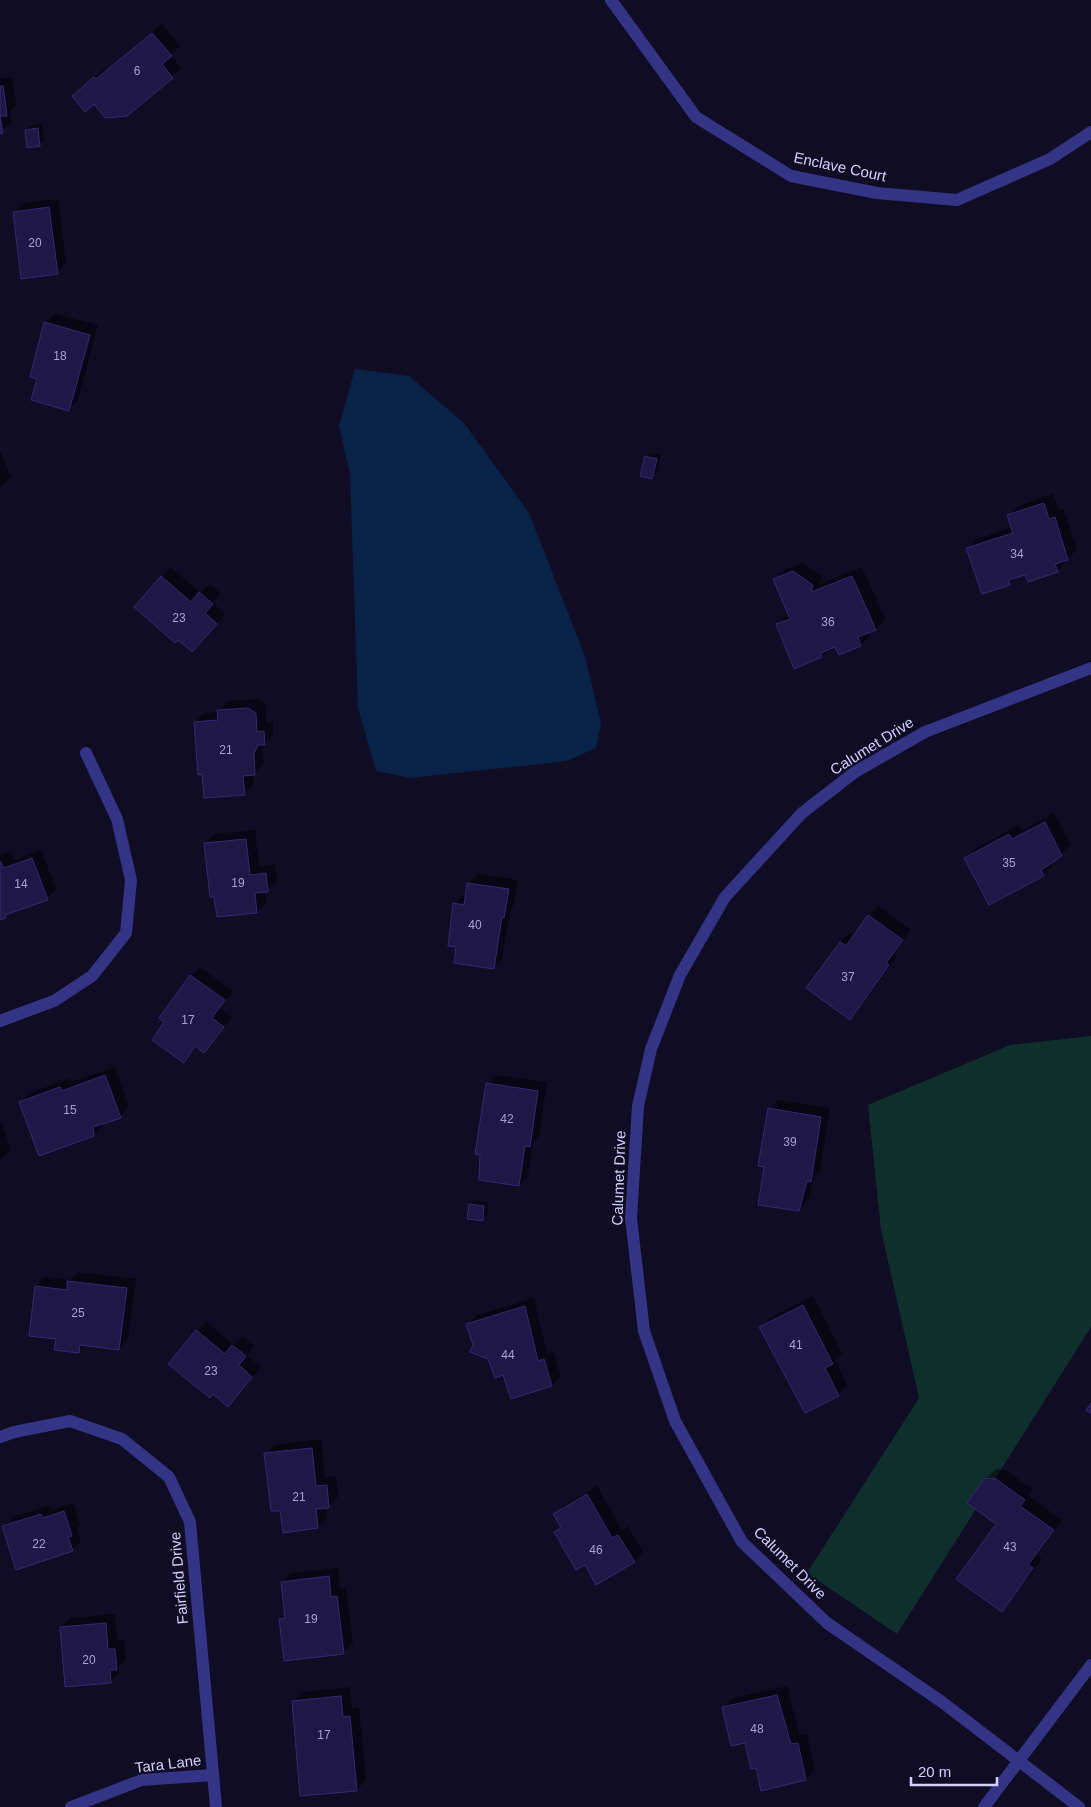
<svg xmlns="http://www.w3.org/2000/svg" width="1091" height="1807" font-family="Arial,sans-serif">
  <rect width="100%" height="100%" fill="#100c24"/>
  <!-- green -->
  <polygon fill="#0f2f2c" points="1091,1036 1091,1327 897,1634 807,1573 919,1398 881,1230 868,1105 1010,1045"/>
  <!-- water -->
  <polygon fill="#082248" points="355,369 409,376 464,423 529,513 585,656 601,724 596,748 567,761 410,778 376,771 358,708 350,474 339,426"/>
  <!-- shadow -->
  <g fill="#0007">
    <polygon points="162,24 180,46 171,55 181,68 126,115 73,96 104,69 106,71"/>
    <polygon points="12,77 16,105 10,111 11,123 0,132 0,79"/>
    <polygon points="42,124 44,140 39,144 26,130 30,126"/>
    <polygon points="58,199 66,263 57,273 14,213 24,203"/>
    <polygon points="55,314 98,325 78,400 69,409 38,378 45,323"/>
    <polygon points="0,451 11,477 0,488"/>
    <polygon points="651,453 661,455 656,473 651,477 646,457"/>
    <polygon points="1053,494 1059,510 1064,509 1077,549 1057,571 1026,573 1017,576 1010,584 968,548 977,539 1013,527 1009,515 1018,506"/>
    <polygon points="803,563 822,576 820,584 862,567 885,619 876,629 868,632 870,636 861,645 836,645 822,656 777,625 789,614 774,580 784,570"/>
    <polygon points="171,567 200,593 210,584 221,594 213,603 225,614 201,641 135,606"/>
    <polygon points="258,699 265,704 266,723 273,722 273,735 262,744 264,764 253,774 254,784 244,794 203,773 195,722 204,713 219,712 228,701"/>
    <polygon points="1054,813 1071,845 1051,863 1052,866 1043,875 966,858 975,849 1019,825 1022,831"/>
    <polygon points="255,830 259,866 275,864 277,881 265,891 266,902 257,912 215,895 206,843 215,834"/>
    <polygon points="41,850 56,889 47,899 0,918 0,856 11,852 14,860"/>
    <polygon points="478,874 518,880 513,907 510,911 502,959 493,968 457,946 454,904 463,895 467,895 469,883"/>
    <polygon points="878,906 911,930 894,953 897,956 859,1009 850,1018 840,942 850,933 854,936"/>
    <polygon points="200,967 233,991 220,1008 232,1017 204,1051 197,1046 184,1062 191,976"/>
    <polygon points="115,1067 129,1107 120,1116 102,1123 102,1126 93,1135 21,1102 30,1093 70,1078 71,1082"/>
    <polygon points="496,1075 547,1082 539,1136 533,1142 528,1175 519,1185 487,1084"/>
    <polygon points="778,1100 830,1108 820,1171 814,1177 808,1201 798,1210 765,1166 769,1109"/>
    <polygon points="0,1119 11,1150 0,1160"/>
    <polygon points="474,1201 488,1202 487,1215 482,1220 470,1205"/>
    <polygon points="78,1272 136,1279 128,1339 119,1349 86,1344 78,1352 58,1338 36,1286 45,1277 70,1280"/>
    <polygon points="813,1296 842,1354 835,1360 847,1385 838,1395 761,1327 770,1318"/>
    <polygon points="534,1298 547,1353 553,1351 561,1376 552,1385 504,1373 474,1345 467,1325 477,1315"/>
    <polygon points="206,1322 234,1345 243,1337 254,1346 247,1356 261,1367 228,1405 197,1331"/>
    <polygon points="321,1439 325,1478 336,1476 338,1497 326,1507 327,1518 318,1527 281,1509 266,1454 275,1445"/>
    <polygon points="996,1469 1006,1470 1033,1490 1029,1496 1062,1520 1037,1555 1042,1559 1001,1611 997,1524 986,1478"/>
    <polygon points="597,1486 622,1530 628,1526 643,1552 634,1561 585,1564 556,1533 562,1526 555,1515 564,1505"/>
    <polygon points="73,1503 80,1525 77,1528 81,1541 72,1550 4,1527 13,1517 50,1505 52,1510"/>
    <polygon points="338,1568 340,1589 346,1588 353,1644 343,1653 280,1620 286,1614 282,1583 291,1573"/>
    <polygon points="115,1614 117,1641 124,1640 126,1659 119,1666 119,1672 110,1682 61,1628 70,1618"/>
    <polygon points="787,1686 800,1736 807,1734 815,1770 806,1779 757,1767 746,1742 723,1708 733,1698"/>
    <polygon points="350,1687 352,1708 359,1707 366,1780 357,1790 294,1701 303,1692"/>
  </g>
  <!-- building -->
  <g fill="#1f1746" stroke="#342874">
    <polygon points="152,33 172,56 162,64 173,78 127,116 105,118 94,104 85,112 72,96 94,77 96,79"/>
    <polygon points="0,86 3,86 7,116 0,116 3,133 0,134"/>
    <polygon points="38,128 40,146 27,148 25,130"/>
    <polygon points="49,207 58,274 21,279 13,212"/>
    <polygon points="44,322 90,335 69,411 31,400 37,379 30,377"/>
    <polygon points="645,456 657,459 652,479 640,476"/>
    <polygon points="1044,503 1049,519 1055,517 1068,560 1055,564 1058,572 1028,582 1025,575 1009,580 1010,585 982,594 966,548 1013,533 1007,515"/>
    <polygon points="793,571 813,585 811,592 852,576 876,630 858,637 861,646 839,655 835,647 821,653 822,657 794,669 776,624 790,619 773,579"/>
    <polygon points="161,576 191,602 199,592 213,604 205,613 217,624 192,652 178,640 175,643 134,607"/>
    <polygon points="248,708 256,713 257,732 264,731 265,745 258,745 254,754 255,775 243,776 245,795 204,798 202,774 198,775 194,722 218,720 217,710"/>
    <polygon points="1045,822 1062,856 1041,870 1044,876 989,905 964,858 1009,834 1012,839"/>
    <polygon points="246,839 250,875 266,873 268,892 255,893 257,913 217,917 214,897 210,897 204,843"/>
    <polygon points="32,858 48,900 5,915 6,918 0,920 0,861 4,868"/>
    <polygon points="467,883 509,889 504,918 502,917 494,969 454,963 456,947 448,946 453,903 464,905"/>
    <polygon points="868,915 903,940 886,963 889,965 850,1020 806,988 840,942 846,946"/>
    <polygon points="190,975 225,1000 212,1018 224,1027 204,1053 195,1046 184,1063 152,1040 164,1022 159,1018"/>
    <polygon points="105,1075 121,1118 93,1127 94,1136 39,1156 19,1102 60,1087 62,1091"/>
    <polygon points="486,1083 538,1091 530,1147 525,1146 519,1186 479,1180 480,1155 475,1154"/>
    <polygon points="768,1108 821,1117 811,1182 807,1181 799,1211 758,1205 764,1167 758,1166"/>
    <polygon points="469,1204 484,1206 483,1221 467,1219"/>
    <polygon points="67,1281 127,1288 119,1350 80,1345 79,1353 54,1350 56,1339 29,1336 35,1286 67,1290"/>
    <polygon points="803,1305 833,1364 825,1368 839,1396 805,1413 759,1327"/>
    <polygon points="525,1306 538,1361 544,1359 552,1386 511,1399 503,1375 495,1378 488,1359 470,1352 473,1345 466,1324"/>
    <polygon points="196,1330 225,1354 232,1345 246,1356 239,1365 252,1377 228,1407 213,1394 210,1398 168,1364"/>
    <polygon points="1091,1403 1091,1414 1086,1410"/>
    <polygon points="312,1448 316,1486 327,1485 329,1508 316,1509 318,1528 283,1533 280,1511 271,1511 264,1453"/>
    <polygon points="985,1478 996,1479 1025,1500 1020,1506 1054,1530 1028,1565 1033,1568 1002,1612 956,1579 996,1524 967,1503"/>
    <polygon points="587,1494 612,1538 618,1535 635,1562 596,1585 585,1565 576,1570 554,1532 561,1528 553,1514"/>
    <polygon points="64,1511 72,1536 68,1537 73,1551 16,1570 2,1526 41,1514 43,1518"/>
    <polygon points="329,1576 331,1597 337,1596 344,1654 284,1661 279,1619 285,1618 281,1582"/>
    <polygon points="106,1623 108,1649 115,1649 117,1670 110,1670 111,1683 65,1687 60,1627"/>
    <polygon points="777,1695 791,1744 798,1743 806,1780 761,1791 756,1768 751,1769 745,1743 731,1746 722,1707"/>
    <polygon points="341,1696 343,1717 350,1716 357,1791 300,1796 292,1701"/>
  </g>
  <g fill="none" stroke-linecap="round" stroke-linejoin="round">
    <!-- street -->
    <g stroke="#343486" stroke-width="12">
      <polyline points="611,0 696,117 791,176 877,193 957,200 1050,159 1091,132"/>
      <polyline points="0,1021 54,1001 92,976 126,933 131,880 117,819 86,753"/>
      <polyline points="0,1437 14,1432 70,1421 122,1439 169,1477 190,1522 216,1807"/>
      <polyline points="71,1807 142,1780 213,1775"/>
      <polyline points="984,1807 1091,1665"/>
      <polyline points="1079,1807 942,1702 827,1623 742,1542 675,1421 644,1331 631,1218 638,1106 651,1049 680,975 725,897 802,813 855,772 925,732 1091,668"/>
    </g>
  </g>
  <g text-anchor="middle" stroke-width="4" stroke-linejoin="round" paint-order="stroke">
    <!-- number labels -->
    <g font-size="12" fill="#a6a2d1">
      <text x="137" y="75">6</text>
      <text x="35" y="247">20</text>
      <text x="60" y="360">18</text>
      <text x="1017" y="558">34</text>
      <text x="179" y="622">23</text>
      <text x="828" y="626">36</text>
      <text x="226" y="754">21</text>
      <text x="1009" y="867">35</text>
      <text x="238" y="887">19</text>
      <text x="21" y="888">14</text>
      <text x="475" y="929">40</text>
      <text x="848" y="981">37</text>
      <text x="188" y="1024">17</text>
      <text x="70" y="1114">15</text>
      <text x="507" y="1123">42</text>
      <text x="790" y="1146">39</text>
      <text x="78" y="1317">25</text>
      <text x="796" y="1349">41</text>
      <text x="508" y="1359">44</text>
      <text x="211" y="1375">23</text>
      <text x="299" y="1501">21</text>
      <text x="39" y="1548">22</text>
      <text x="1010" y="1551">43</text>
      <text x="596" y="1554">46</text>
      <text x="311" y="1623">19</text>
      <text x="89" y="1664">20</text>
      <text x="757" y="1733">48</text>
      <text x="324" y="1739">17</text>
    </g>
    <!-- street labels -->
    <g font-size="15" fill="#d3d0ff" stroke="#100c24">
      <text transform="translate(840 167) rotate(12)" y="5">Enclave Court</text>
      <text transform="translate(872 746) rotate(-32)" y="5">Calumet Drive</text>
      <text transform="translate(619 1178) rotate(-88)" y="5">Calumet Drive</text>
      <text transform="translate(790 1563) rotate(45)" y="5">Calumet Drive</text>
      <text transform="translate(179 1578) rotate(-95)" y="5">Fairfield Drive</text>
      <text transform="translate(168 1764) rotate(-7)" y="5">Tara Lane</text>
    </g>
  </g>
  <!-- scale -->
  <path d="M911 1777v8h86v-8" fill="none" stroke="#d3d0ff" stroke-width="2.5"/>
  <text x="918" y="1777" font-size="15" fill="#d3d0ff" stroke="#100c24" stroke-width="4" paint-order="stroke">20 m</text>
</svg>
